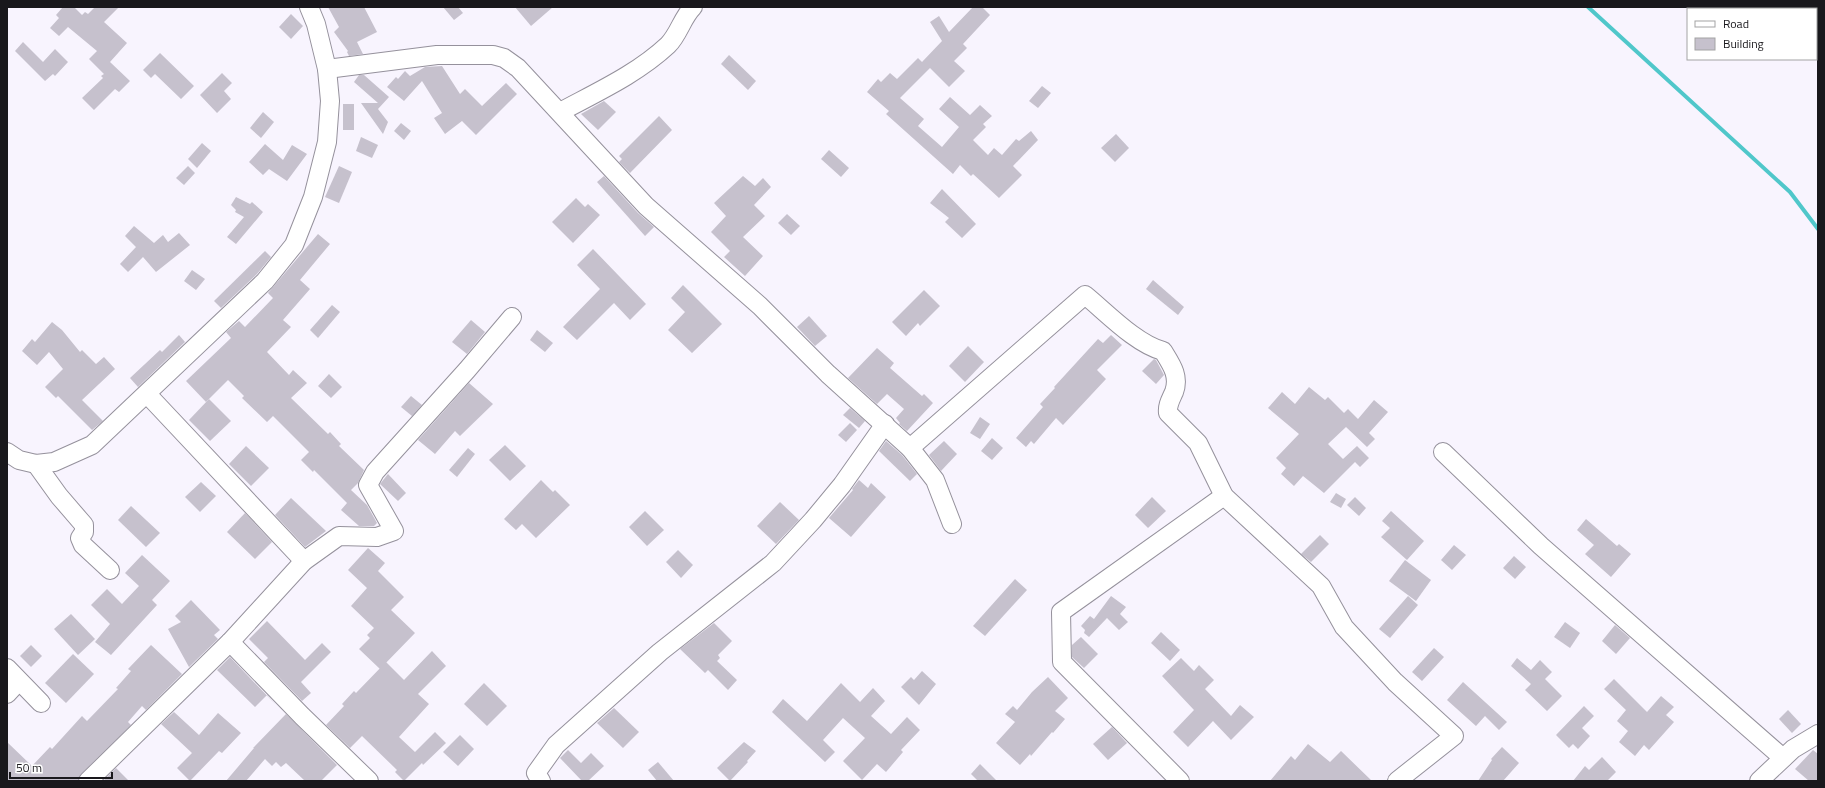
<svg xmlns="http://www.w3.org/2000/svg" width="1825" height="788" font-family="'Titillium Web',sans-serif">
  <rect width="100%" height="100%" fill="#f8f4fe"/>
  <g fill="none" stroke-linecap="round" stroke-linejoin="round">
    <!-- stream -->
    <polyline stroke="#50c7ca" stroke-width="4" points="1588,7 1790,192 1818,229"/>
  </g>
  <!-- building -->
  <g fill="#c6c1cd">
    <polygon points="63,7 74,7 82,15 85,12 88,14 95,7 119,7 104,22 127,43 110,62 130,81 119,92 115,89 94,110 82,98 103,78 101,76 104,74 89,59 97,51 68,27 59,36 50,28 59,18 56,15"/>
    <polygon points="328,7 364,7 377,32 357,42 363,54 349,56 347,52 348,51 334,32 339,27"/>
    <polygon points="443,7 458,7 463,13 454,20"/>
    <polygon points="515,7 553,7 531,26"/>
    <polygon points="973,7 982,7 990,15 963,44 967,48 954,61 965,71 949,87 930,68 900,98 924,119 918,126 942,147 959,127 939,109 950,97 970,115 980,105 992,116 983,124 986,127 973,140 988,155 994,148 1002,155 1016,139 1019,141 1031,131 1038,140 1013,166 1022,175 999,198 973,174 971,176 960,165 953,174 886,114 889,111 867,92 878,79 881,82 890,73 897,79 918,58 922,62 942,41 930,22 939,16 949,32"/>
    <polygon points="291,14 303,26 291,39 279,27"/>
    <polygon points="23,42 43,62 55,49 68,62 55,76 53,74 45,81 15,51"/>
    <polygon points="160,53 194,86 181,99 155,74 151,78 143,70"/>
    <polygon points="729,55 756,81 748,90 721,64"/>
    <polygon points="442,66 460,94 465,89 482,106 506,83 517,94 476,135 462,121 445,134 434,118 442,113 422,81 404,101 387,87 396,77 398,79 405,71 410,76 425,67"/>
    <polygon points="222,73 232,83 224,91 231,99 217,113 200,95"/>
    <polygon points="359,75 364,75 389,97 378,109 388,122 383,134 361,103 378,103 354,82"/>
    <polygon points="1042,86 1051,93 1038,108 1029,101"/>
    <polygon points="604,101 616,112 598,130 581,114"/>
    <rect x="343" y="104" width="11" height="26"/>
    <polygon points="263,112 274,122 261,138 250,128"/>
    <polygon points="659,116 672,130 630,173 619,162 622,159 619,156"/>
    <polygon points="401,123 411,131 404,140 394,131"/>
    <polygon points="1116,134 1129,148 1115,162 1101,148"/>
    <polygon points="361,137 378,145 372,158 356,151"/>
    <polygon points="202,143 211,151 197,168 188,159"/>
    <polygon points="265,144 283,160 292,145 307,154 287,181 269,169 263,175 249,162"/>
    <polygon points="829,150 849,168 841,177 821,159"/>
    <polygon points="188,166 195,173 184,185 176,178"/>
    <polygon points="339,166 352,172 339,203 325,197"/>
    <polygon points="604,176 638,213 654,227 645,236 597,182"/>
    <polygon points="743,176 755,186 763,178 771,187 754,205 765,216 743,237 763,256 745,276 724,257 730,251 711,232 726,216 714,203"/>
    <polygon points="942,189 976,224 962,238 945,222 949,218 930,203"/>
    <polygon points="236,197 250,204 252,202 263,212 236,244 227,237 244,217 235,212 236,210 231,205"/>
    <polygon points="576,198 585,207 588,204 600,215 573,243 552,222"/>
    <polygon points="787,214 800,226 791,235 778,223"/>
    <polygon points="134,226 154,243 163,235 168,242 179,233 190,245 156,272 143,257 128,272 120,264 136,247 125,236"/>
    <polygon points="318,234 330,244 300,280 310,289 283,320 291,327 267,352 289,375 293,370 307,383 291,398 328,434 330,432 341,444 339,446 364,470 358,483 351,490 367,505 377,523 374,526 359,526 341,510 347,503 314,470 313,472 301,460 309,452 273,416 267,422 242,398 244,396 228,380 206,402 186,381 231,338 226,332 239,321 245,327 273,298 268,293"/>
    <polygon points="593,249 646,304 630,320 614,303 577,340 563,327 600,289 577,265"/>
    <polygon points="265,251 271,257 257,274 221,308 214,301"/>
    <polygon points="192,270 205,279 196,290 184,281"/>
    <polygon points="1153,280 1184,307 1178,315 1146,289"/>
    <polygon points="683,285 722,324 692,353 668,330 685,312 671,298"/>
    <polygon points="924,290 940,306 920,326 918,323 906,336 892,322"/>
    <polygon points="332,305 340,312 318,338 310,330"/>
    <polygon points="809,316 827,336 815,346 797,327"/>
    <polygon points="471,320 485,332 467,354 452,342"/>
    <polygon points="52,322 62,330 80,352 82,350 96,364 104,357 115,369 82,400 103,421 92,430 58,396 56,398 45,387 63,369 49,352 37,365 22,351 32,339 35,342"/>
    <polygon points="537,330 553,343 545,352 530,340"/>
    <polygon points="179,335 185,342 138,387 130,378 160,350 162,352"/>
    <polygon points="1111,335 1122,345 1097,370 1106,379 1063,425 1056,418 1034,444 1031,441 1026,447 1016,438 1043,407 1040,404 1055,388 1054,387 1098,339 1103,343"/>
    <polygon points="968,346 984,362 965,382 949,366"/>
    <polygon points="877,348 894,363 890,368 922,396 924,394 933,403 907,431 899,424 900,423 896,418 904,409 887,394 877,404 848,378"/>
    <polygon points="1154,359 1156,360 1164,375 1156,384 1142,371"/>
    <polygon points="329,374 342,387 331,398 318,386"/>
    <polygon points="469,383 493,404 460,436 455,431 435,454 418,440"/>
    <polygon points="1309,387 1325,400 1328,397 1344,413 1348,409 1358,419 1374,400 1388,412 1369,433 1375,439 1367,447 1346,427 1328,444 1343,459 1357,446 1369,458 1360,467 1355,462 1324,493 1303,476 1294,486 1281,474 1286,468 1276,458 1299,434 1268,408 1282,392 1295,404"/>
    <polygon points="411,396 422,405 412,416 401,407"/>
    <polygon points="209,399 231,421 210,441 189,420"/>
    <polygon points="850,408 865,421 859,428 843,415"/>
    <polygon points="980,417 990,424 980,439 970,433"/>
    <polygon points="850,423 857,430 846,442 838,435"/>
    <polygon points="992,438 1003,448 992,460 981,451"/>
    <polygon points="886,441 902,455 917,474 910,481 879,451"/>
    <polygon points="944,441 957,454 941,471 929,455"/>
    <polygon points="505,445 526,466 510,481 489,460"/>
    <polygon points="246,446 269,468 251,486 229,464"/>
    <polygon points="468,448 475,454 457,477 449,470"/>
    <polygon points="388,474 406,493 398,501 380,484"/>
    <polygon points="541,480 553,492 555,490 570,505 536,538 522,524 516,530 504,519"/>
    <polygon points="859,480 868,488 871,483 886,497 851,537 829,518 853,490 852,489"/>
    <polygon points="201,482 216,496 200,512 185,497"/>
    <polygon points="1336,493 1346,499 1341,508 1330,502"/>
    <polygon points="1152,497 1166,511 1148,528 1135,515"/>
    <polygon points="1355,497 1366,508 1359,516 1347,505"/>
    <polygon points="291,498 326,531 305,547 275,515"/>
    <polygon points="780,502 799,520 776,544 757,526"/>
    <polygon points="131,506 160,533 146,547 118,520"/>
    <polygon points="645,511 664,530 647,546 629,527"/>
    <polygon points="1391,511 1424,541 1407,560 1381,537 1390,528 1382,521"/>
    <polygon points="245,513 272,542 255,559 227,532"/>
    <polygon points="1586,519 1617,546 1619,544 1631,554 1611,577 1585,554 1594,545 1577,530"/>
    <polygon points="1320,535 1329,544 1311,562 1301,554"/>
    <polygon points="1454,545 1466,555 1452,570 1441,560"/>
    <polygon points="368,548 385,563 378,571 404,597 391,610 415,633 380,669 359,649 370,638 367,635 374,628 351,606 367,588 348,570"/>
    <polygon points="678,550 693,565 681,578 666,562"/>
    <polygon points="142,555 170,581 152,600 157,605 111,655 95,642 110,624 91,605 107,589 122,604 139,586 125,573"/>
    <polygon points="1514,556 1526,567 1515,579 1503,568"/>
    <polygon points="1405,560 1431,580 1416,601 1389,581"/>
    <polygon points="1015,579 1027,590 985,636 973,626"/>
    <polygon points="1111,596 1126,607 1120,614 1128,622 1119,630 1107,618 1089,637 1084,633 1085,630 1081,626 1090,616 1094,619"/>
    <polygon points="1408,596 1418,605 1390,638 1379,629"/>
    <polygon points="191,600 220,630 214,635 218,639 189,667 168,629 181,622 175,616"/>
    <polygon points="71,614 95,639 78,655 54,629"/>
    <polygon points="267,621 305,660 322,643 331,652 301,682 311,693 302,701 264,662 268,658 249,639"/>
    <polygon points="1565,622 1580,633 1570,648 1554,637"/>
    <polygon points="714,623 732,641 718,655 720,658 717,661 737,680 728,690 708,670 705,673 680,649"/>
    <polygon points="1615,625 1630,638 1616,654 1602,641"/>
    <polygon points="1161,632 1180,650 1170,661 1151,643"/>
    <polygon points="1081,637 1098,654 1084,668 1072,657 1072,645"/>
    <polygon points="31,645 42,656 31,667 20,656"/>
    <polygon points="151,645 182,674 146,710 142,706 128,722 131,725 81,774 78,781 7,781 7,742 32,766 50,747 52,749 82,716 87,721 118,689 116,688 131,671 128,669"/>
    <polygon points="1434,648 1444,657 1422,681 1412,672"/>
    <polygon points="432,651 446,666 418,694 429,704 399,737 415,752 435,732 446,743 423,765 422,763 404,781 395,772 397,770 362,736 350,748 326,725 344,706 342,704 354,691 356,693 386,662 404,680"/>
    <polygon points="73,654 94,674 66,703 45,683"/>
    <polygon points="230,657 276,705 267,695 255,707 217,670"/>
    <polygon points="1181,658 1194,671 1199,665 1214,680 1205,689 1231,716 1240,705 1254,717 1231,740 1213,721 1188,747 1173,732 1194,710 1162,676"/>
    <polygon points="1517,658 1531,670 1540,660 1552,672 1545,679 1562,696 1547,711 1525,690 1531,684 1511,666"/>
    <polygon points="922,671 936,684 919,705 901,687 911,677 914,680"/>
    <polygon points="1048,677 1068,698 1055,711 1065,719 1053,733 1052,732 1031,756 1030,754 1020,765 996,743 1015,722 1005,714 1013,706 1017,710 1032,692"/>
    <polygon points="1614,679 1647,712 1661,696 1674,707 1666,715 1674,722 1649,750 1644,745 1635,756 1619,742 1628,731 1617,721 1626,710 1604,689"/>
    <polygon points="1463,682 1507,722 1499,730 1485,716 1476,726 1447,700"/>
    <polygon points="484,683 507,706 487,726 464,704"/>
    <polygon points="841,683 860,702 873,688 885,701 871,716 891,734 907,717 920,730 901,750 903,752 886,772 877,764 862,780 843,761 865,738 843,718 823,740 835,752 825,762 772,712 783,699 807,721"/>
    <polygon points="1584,706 1594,716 1582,728 1590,736 1578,749 1573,744 1569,748 1556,735"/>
    <polygon points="614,708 639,732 623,748 597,723"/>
    <polygon points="1788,710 1801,724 1792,733 1779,719"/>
    <polygon points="174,712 199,735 218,713 241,733 222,753 219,751 190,781 177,768 192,753 161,724"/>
    <polygon points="286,714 337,765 321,781 305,781 286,763 281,767 276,762 272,766 265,759 246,781 226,781 254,748 253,748"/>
    <polygon points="1112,727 1127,743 1108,760 1093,744"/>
    <polygon points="460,735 474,749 458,766 443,752"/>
    <polygon points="744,742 756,751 747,761 748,762 730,781 717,768"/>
    <polygon points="1308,744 1330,762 1341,751 1372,781 1270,781 1291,756 1295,760"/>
    <polygon points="1502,747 1519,763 1503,781 1478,781 1492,760 1491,759"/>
    <polygon points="568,750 581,763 591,753 604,766 588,781 582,781 560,758"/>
    <polygon points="1813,750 1818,754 1818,781 1809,781 1795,769"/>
    <polygon points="1602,757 1616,772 1607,781 1573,781 1585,766 1589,770"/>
    <polygon points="658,762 674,781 657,781 648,770"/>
    <polygon points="980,764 997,781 978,781 971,774"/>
    <polygon points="116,768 129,781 103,781"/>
  </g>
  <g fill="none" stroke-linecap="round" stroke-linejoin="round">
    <!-- minor casing -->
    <g stroke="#95919c" stroke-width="20">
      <g id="minor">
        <polyline points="327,69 437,55 493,55 504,58 518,68 646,206 760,306 828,374 910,448 935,480 952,524"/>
        <path d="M560,112C597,92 637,74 668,45C679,34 682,18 693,7"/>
        <polyline points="147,394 304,561"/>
        <path d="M910,448L1085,295C1106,312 1136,344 1163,351C1171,364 1180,376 1174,392C1171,399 1167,405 1168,413L1198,443L1224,496L1321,586L1344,627L1395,682L1454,736L1397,781"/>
        <polyline points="7,452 19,460 36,464 54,462 92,445 265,281 294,245 313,197 327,142 330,101 327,69 316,24 309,7"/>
        <polyline points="1443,452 1541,546 1783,758"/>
        <polyline points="36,464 59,496 84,525 84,532 80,538 83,545 110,570"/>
        <polyline points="230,642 302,716 369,781"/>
        <polyline points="7,668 41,703"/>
        <polyline points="7,694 19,681"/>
        <polyline points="88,781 230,642 304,561 339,536 377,537 394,531 368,485 375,472 467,370 512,317"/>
        <polyline points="541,781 536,773 556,745 660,652 773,563 813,520 842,485 885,424"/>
        <polyline points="1180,781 1062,662 1061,612 1224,496"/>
        <polyline points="1759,781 1793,749 1818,734"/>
      </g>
    </g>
    <!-- minor -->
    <use href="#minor" stroke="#fff" stroke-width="18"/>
  </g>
  <!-- border -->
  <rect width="1825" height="788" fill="none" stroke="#19181c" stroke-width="16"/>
  <!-- legend -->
  <rect x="1687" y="8" width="130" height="52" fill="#ffffff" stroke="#a3a3a4"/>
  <rect x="1695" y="21" width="20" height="6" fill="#ffffff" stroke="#a3a3a4"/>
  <text x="1723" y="28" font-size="12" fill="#19181c">Road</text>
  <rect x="1695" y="38" width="20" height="12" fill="#c6c1cd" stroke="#a3a3a4"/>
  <text x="1723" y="48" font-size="12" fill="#19181c">Building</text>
  <!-- scale -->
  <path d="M10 772v6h102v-6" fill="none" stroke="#19181c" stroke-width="2"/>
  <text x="16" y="772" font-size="12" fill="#19181c" stroke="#ffffff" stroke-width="3" paint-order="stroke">50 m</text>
</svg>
